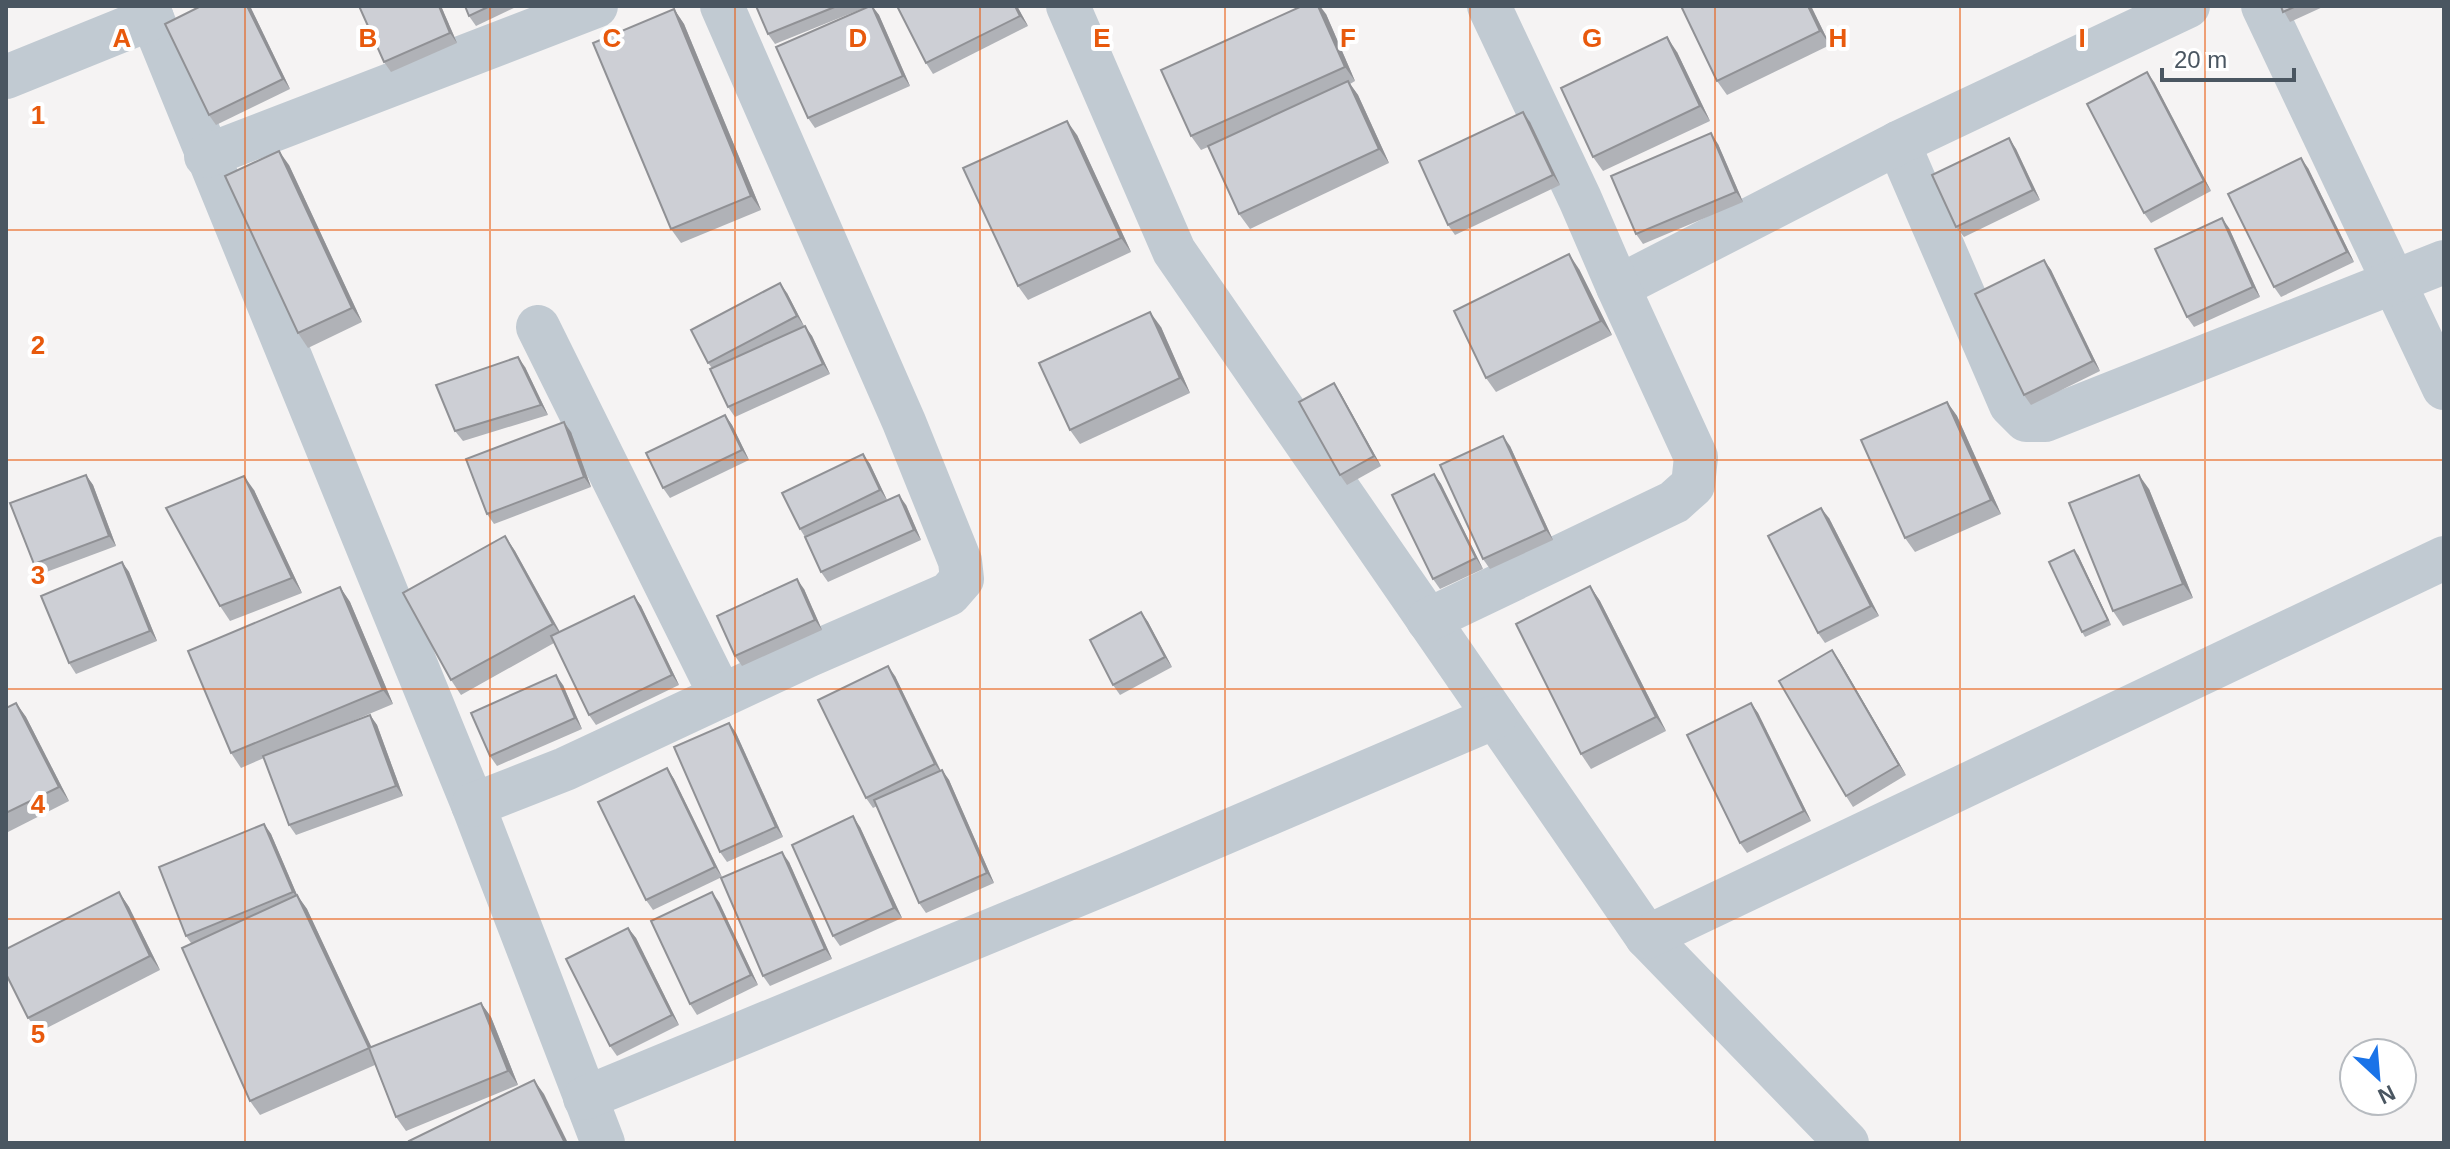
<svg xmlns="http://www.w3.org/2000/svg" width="2450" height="1149" font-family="Arial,sans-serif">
  <rect width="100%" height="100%" fill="#f5f3f3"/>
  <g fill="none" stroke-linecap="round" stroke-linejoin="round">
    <!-- street -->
    <g stroke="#c1cad2" stroke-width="44">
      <polyline points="147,6 473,805 603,1143"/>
      <polyline points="1068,6 1174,251 1647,937 1847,1143"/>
      <polyline points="2263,6 2444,388"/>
      <polyline points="6,77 152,18"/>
      <polyline points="1898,143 2011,405 2026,420 2045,420 2444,262"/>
      <polyline points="206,156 596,6"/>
      <polyline points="1618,287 1898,143 2188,6"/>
      <polyline points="538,327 721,696"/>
      <polyline points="1428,620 1674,502 1693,485 1696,457 1618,287 1580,199 1489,6"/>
      <polyline points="473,805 565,769 809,655 949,594 962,579 960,561 904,422 722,6"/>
      <polyline points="1647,937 2444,558"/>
      <polyline points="585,1098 1128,874 1495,717"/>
    </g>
  </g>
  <!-- wall -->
  <g fill="#b0b2b7">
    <polygon points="201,6 250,6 290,89 216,125 209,115"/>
    <polygon points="359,6 441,6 457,43 391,72 384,62"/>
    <polygon points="465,6 518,6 476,26 469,16"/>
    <polygon points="756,6 869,6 775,44 768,34"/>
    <polygon points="872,6 879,15 910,86 815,128 808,118"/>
    <polygon points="1017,6 1028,26 933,74 926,63"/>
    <polygon points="1681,6 1811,6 1830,45 1727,95 1717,81"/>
    <polygon points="2281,6 2325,6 2290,22"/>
    <polygon points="674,9 684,24 761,210 681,243 671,229"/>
    <polygon points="1326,14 1355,81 1350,84 1358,95 1389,163 1250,229 1239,214 1208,147 1201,150 1191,136"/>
    <polygon points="1677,52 1710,121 1603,171 1593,157"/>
    <polygon points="2154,82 2211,191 2151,223 2144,213"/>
    <polygon points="1530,122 1560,185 1455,235 1448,225"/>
    <polygon points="1077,135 1131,252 1028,300 1018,286"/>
    <polygon points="2009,138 2016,149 2040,200 1964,237 1956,227"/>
    <polygon points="1718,144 1743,202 1643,244 1636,234"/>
    <polygon points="289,165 362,322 308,348 298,333"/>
    <polygon points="2308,168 2354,262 2281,297 2274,287"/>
    <polygon points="2229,228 2260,297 2194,327 2187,317"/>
    <polygon points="2044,260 2051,270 2100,371 2031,405 2024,395"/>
    <polygon points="1579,269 1612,335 1496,392 1486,378"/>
    <polygon points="787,293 804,326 812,336 830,374 735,417 728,407 712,368 708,363"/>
    <polygon points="1161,327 1190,393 1080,444 1070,430"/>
    <polygon points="525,367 548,415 463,441 455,431"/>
    <polygon points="1334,383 1341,394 1381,466 1347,485 1340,475"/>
    <polygon points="1947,402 1957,416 2001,514 1915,552 1905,538"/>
    <polygon points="725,415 732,425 749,460 670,498 663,488"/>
    <polygon points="571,432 591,487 494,524 487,514"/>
    <polygon points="1510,446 1553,540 1490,569 1483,559"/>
    <polygon points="863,454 870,464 887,500 906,505 921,540 828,582 821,572 805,537 800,529"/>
    <polygon points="1434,474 1441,484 1483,569 1440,589 1433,579"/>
    <polygon points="86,475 93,485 116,546 41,574 34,564"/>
    <polygon points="2149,489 2193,598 2123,626 2113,611"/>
    <polygon points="254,490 302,593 230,621 220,606"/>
    <polygon points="1829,518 1879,616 1825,643 1818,633"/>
    <polygon points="505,536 515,551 560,632 634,596 641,606 679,685 596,725 589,715 554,643 461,695 451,680"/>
    <polygon points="2078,555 2111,625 2085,637 2082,632"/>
    <polygon points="122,562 129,572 157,641 76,674 69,663"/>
    <polygon points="1590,586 1600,601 1666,731 1591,769 1581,754"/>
    <polygon points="340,587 350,602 393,704 338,727 370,715 377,725 403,796 296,835 289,825 264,758 241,768 231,753"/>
    <polygon points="804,589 822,630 742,666 735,656"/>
    <polygon points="1141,612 1148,622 1172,667 1120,695 1113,685"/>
    <polygon points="1839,660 1906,775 1853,807 1846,796"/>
    <polygon points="895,676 941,771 942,770 949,780 994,883 926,913 919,903 877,806 873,808 866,798"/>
    <polygon points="563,685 582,729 497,766 490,756"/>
    <polygon points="16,703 26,717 69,801 6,833 6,708"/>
    <polygon points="1751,703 1758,713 1811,821 1747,853 1740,843"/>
    <polygon points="729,723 736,733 783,837 727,862 720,852"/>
    <polygon points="667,768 674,779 722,877 653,910 646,900"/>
    <polygon points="264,824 271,834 297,895 307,909 371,1047 481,1003 491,1017 518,1085 406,1131 396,1117 375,1065 260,1115 250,1101 191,943 186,936"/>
    <polygon points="860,827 902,918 840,946 833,936"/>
    <polygon points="789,862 832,959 770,986 763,976"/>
    <polygon points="119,892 129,907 160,970 39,1032 28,1018"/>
    <polygon points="719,902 758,985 697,1015 690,1004"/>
    <polygon points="628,928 636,938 679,1025 617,1056 610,1046"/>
  </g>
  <!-- shaded-wall -->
  <g fill="#909195">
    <polygon points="247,6 250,6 290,89 283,79"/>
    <polygon points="439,6 441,6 457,43 450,33"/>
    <polygon points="872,6 879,15 910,86 903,76"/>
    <polygon points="1015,6 1017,6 1028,26 1020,16"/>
    <polygon points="1318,6 1320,6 1326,14 1355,81 1345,67"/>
    <polygon points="1808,6 1811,6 1830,45 1820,31"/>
    <polygon points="674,9 684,24 761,210 751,196"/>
    <polygon points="1667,37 1677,52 1710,121 1700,106"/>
    <polygon points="2147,72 2154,82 2211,191 2204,181"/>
    <polygon points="1348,81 1358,95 1389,163 1379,149"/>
    <polygon points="1523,112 1530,122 1560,185 1553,175"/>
    <polygon points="1067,121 1077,135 1131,252 1121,238"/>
    <polygon points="1711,133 1718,144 1743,202 1736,192"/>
    <polygon points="2009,138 2016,149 2040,200 2033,190"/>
    <polygon points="279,151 289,165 362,322 352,308"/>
    <polygon points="2301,158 2308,168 2354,262 2347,252"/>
    <polygon points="2222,218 2229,228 2260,297 2253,287"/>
    <polygon points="1569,254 1579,269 1612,335 1601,321"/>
    <polygon points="2044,260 2051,270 2100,371 2093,361"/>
    <polygon points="780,283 787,293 804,326 797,316"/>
    <polygon points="1150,312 1161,327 1190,393 1180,378"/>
    <polygon points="805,326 812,336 830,374 823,364"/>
    <polygon points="518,357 525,367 548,415 541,405"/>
    <polygon points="1334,383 1341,394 1381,466 1374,456"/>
    <polygon points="1947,402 1957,416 2001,514 1991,500"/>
    <polygon points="725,415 732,425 749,460 742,450"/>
    <polygon points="564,422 571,432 591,487 584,477"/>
    <polygon points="1503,436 1510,446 1553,540 1546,530"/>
    <polygon points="863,454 870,464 887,500 880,490"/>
    <polygon points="1434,474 1441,484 1483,569 1476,558"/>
    <polygon points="86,475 93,485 116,546 109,536"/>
    <polygon points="2139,475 2149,489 2193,598 2183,584"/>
    <polygon points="244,476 254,490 302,593 292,578"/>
    <polygon points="899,495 906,505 921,540 914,530"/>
    <polygon points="1821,508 1829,518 1879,616 1871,606"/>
    <polygon points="505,536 515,551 563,638 553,624"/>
    <polygon points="2074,550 2078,555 2111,625 2108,620"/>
    <polygon points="122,562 129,572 157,641 150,631"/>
    <polygon points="797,579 804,589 822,630 815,620"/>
    <polygon points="1590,586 1600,601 1666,731 1656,717"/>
    <polygon points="340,587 350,602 393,704 383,690"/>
    <polygon points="634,596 641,606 679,685 672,675"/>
    <polygon points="1141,612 1148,622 1172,667 1165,657"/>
    <polygon points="1832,650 1839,660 1906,775 1899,765"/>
    <polygon points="888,666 895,676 942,774 935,764"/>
    <polygon points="556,675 563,685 582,729 575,718"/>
    <polygon points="16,703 26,717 69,801 59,787"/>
    <polygon points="1751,703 1758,713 1811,821 1804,811"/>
    <polygon points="370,715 377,725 403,796 396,786"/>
    <polygon points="729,723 736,733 783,837 776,827"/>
    <polygon points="667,768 674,779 722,877 715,867"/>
    <polygon points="942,770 949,780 994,883 987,873"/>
    <polygon points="853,816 860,827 902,918 894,908"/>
    <polygon points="264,824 271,834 300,902 293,892"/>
    <polygon points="782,852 789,862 832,959 825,949"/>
    <polygon points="119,892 129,907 160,970 150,956"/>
    <polygon points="712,892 719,902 758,985 751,975"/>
    <polygon points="297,895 307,909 379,1063 369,1048"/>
    <polygon points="628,928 636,938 679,1025 672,1015"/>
    <polygon points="481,1003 491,1017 518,1085 508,1071"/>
    <polygon points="534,1080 544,1094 568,1143 565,1143"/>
  </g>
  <!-- building -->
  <g fill="#cdcfd5" stroke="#909195" stroke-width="2">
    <polygon points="201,6 247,6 283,79 209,115 165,24"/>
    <polygon points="359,6 439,6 450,33 384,62"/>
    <polygon points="465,6 490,6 469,16"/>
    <polygon points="756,6 837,6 768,34"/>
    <polygon points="870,6 872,6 903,76 808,118 776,47"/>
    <polygon points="897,6 1015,6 1020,16 926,63"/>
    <polygon points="1302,6 1318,6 1345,67 1191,136 1161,70"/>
    <polygon points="1681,6 1808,6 1820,31 1717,81"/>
    <polygon points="2281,6 2296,6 2283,12"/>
    <polygon points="674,9 751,196 671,229 593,43"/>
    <polygon points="1667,37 1700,106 1593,157 1561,88"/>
    <polygon points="2147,72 2204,181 2144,213 2087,104"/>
    <polygon points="1348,81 1379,149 1239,214 1208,146"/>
    <polygon points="1523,112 1553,175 1448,225 1419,161"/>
    <polygon points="1067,121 1121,238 1018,286 963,168"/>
    <polygon points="1711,133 1736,192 1636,234 1611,176"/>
    <polygon points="2009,138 2033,190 1956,227 1932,175"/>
    <polygon points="279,151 352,308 298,333 225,176"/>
    <polygon points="2301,158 2347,252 2274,287 2228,194"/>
    <polygon points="2222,218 2253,287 2187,317 2155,249"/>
    <polygon points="1569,254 1601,321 1486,378 1454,311"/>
    <polygon points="2044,260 2093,361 2024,395 1975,294"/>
    <polygon points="780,283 797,316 708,363 691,330"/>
    <polygon points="1150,312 1180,378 1070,430 1039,363"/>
    <polygon points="805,326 823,364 728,407 710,369"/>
    <polygon points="518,357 541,405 455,431 436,385"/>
    <polygon points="1334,383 1374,456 1340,475 1299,402"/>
    <polygon points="1947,402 1991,500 1905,538 1861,440"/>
    <polygon points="725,415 742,450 663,488 646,453"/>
    <polygon points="564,422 584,477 487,514 466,459"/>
    <polygon points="1503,436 1546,530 1483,559 1440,465"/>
    <polygon points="863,454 880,490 800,529 782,493"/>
    <polygon points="1434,474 1476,558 1433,579 1392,495"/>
    <polygon points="86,475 109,536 34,564 10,503"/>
    <polygon points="2139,475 2183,584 2113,611 2069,503"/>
    <polygon points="244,476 292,578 220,606 166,508"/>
    <polygon points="899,495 914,530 821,572 805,537"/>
    <polygon points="1821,508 1871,606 1818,633 1768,536"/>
    <polygon points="505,536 553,624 451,680 403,593"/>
    <polygon points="2074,550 2108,620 2082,632 2049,562"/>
    <polygon points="122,562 150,631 69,663 41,596"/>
    <polygon points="797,579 815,620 735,656 717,616"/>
    <polygon points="1590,586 1656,717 1581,754 1516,624"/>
    <polygon points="340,587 383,690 231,753 188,651"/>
    <polygon points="634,596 672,675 589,715 551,636"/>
    <polygon points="1141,612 1165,657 1113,685 1090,640"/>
    <polygon points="1832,650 1899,765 1846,796 1779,681"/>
    <polygon points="888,666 935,764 866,798 818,700"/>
    <polygon points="556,675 575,718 490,756 471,713"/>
    <polygon points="16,703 59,787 6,813 6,708"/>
    <polygon points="1751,703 1804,811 1740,843 1687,735"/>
    <polygon points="370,715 396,786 289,825 263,756"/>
    <polygon points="729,723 776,827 720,852 674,747"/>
    <polygon points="667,768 715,867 646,900 598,802"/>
    <polygon points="942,770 987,873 919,903 874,800"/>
    <polygon points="853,816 894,908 833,936 792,845"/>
    <polygon points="264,824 293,892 186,936 159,867"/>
    <polygon points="782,852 825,949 763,976 721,878"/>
    <polygon points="119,892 150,956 28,1018 6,974 6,949"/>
    <polygon points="712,892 751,975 690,1004 651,921"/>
    <polygon points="297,895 369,1048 481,1003 508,1071 396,1117 369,1048 250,1101 182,948"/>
    <polygon points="628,928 672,1015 610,1046 566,959"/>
    <polygon points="534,1080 565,1143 410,1143 409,1141"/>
  </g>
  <!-- grid -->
  <path fill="none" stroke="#e8590c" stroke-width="2" stroke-opacity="0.55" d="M245,6V1143M490,6V1143M735,6V1143M980,6V1143M1225,6V1143M1470,6V1143M1715,6V1143M1960,6V1143M2205,6V1143M6,230H2444M6,460H2444M6,689H2444M6,919H2444"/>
  <g font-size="26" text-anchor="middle" font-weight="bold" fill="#e8590c" stroke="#fff" stroke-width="8" stroke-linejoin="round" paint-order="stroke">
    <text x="122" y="47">A</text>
    <text x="368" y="47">B</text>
    <text x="612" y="47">C</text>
    <text x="858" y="47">D</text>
    <text x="1102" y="47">E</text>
    <text x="1348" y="47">F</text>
    <text x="1592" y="47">G</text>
    <text x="1838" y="47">H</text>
    <text x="2082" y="47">I</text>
    <text x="38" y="124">1</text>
    <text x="38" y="354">2</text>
    <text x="38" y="584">3</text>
    <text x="38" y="813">4</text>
    <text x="38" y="1043">5</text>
  </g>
  <!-- border -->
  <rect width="2450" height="1149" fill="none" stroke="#4a5661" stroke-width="16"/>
  <!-- north arrow -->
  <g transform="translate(2378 1077) rotate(154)"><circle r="38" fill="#ffffff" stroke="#b7bbc0" stroke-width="2"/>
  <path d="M0-6L14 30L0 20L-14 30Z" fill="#1a73e8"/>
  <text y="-12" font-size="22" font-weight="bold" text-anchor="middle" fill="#4a5661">N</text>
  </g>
  <!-- scale -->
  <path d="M2162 68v12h132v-12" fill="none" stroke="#4a5661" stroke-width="4"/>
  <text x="2174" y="68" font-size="24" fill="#4a5661" stroke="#ffffff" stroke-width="6" paint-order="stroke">20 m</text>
</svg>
